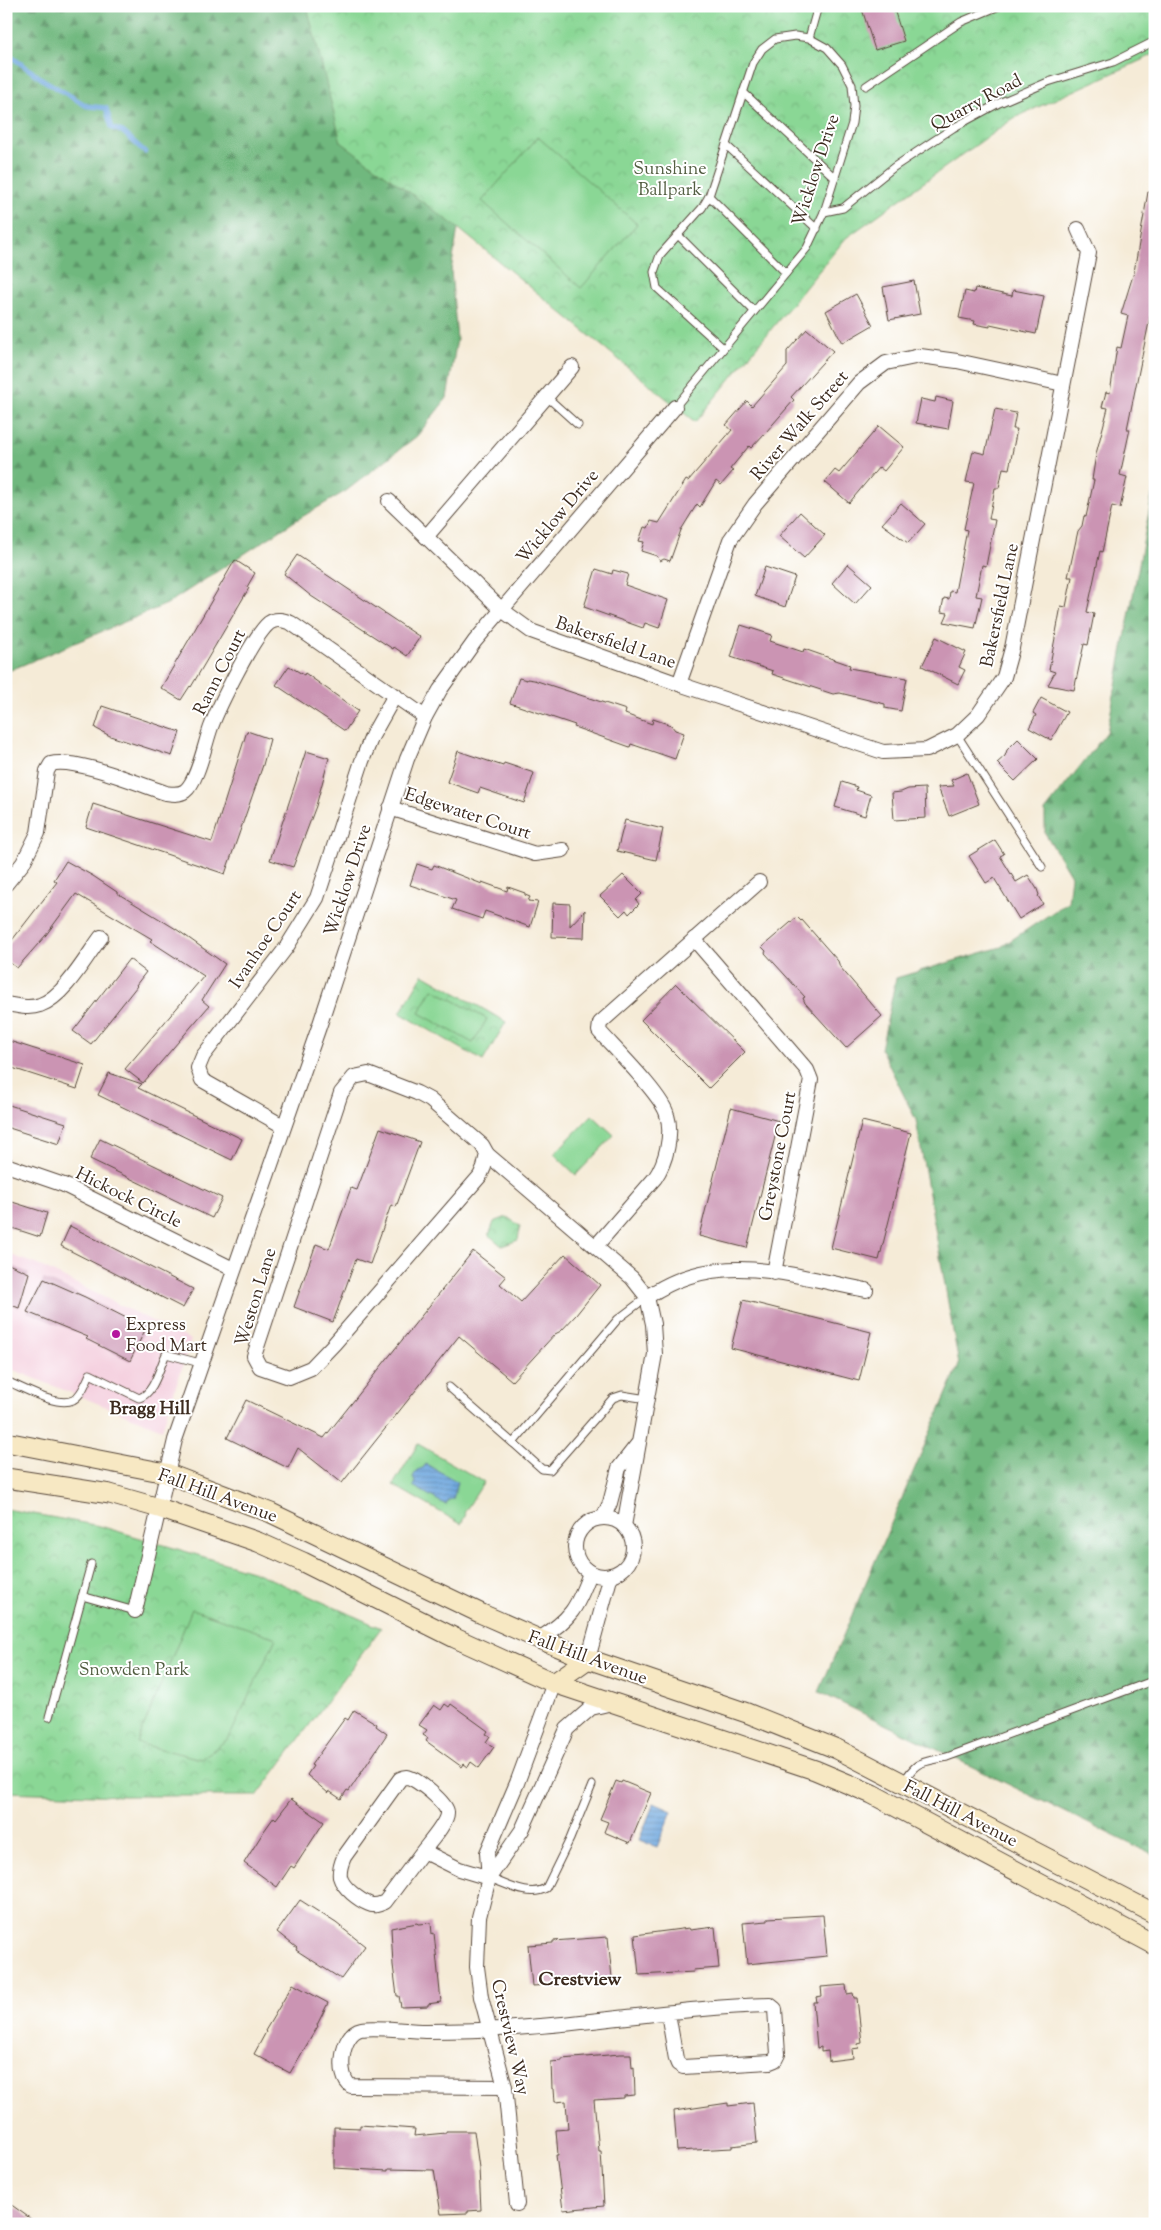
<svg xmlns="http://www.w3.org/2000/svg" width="1161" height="2230" font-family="'Sorts Mill Goudy',serif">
  <defs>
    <pattern id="forest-firs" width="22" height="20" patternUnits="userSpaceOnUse" patternTransform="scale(1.25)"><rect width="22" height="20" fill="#6fb87e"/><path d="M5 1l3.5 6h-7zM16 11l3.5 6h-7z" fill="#5c9667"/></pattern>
    <pattern id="park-crowns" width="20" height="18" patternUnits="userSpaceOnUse" patternTransform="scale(1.25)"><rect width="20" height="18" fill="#8ad795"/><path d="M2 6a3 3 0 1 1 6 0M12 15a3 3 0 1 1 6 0" fill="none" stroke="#78b980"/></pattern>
    <pattern id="water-rules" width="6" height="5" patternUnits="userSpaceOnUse" patternTransform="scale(1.25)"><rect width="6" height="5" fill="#70a8df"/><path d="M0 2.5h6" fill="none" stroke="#5d89b4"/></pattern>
  </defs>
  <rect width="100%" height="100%" fill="#fff"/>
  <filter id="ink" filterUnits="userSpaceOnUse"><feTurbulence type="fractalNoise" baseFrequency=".02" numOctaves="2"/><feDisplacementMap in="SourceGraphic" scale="10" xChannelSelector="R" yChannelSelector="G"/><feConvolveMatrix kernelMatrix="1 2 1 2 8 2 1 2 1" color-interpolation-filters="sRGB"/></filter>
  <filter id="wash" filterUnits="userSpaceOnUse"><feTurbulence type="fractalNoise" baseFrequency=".0096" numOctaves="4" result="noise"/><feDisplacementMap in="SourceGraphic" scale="20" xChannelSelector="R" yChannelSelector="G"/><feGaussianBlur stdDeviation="1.12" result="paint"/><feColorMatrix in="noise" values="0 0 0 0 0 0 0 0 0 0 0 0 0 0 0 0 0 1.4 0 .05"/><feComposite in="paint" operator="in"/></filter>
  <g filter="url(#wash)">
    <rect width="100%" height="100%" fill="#f5ebd7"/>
    <!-- built -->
    <polygon fill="#f4cfde" points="6,1253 40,1266 191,1340 162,1429 6,1367"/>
    <!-- forest -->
    <g fill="url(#forest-firs)" stroke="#55714e">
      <polygon points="6,6 650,6 436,181 458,228 451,271 457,339 447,398 417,436 346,491 295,521 167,604 6,672"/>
      <polygon points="1155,480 1155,1856 819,1692 959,1365 916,1120 881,1049 896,978 1001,947 1068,902 1071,876 1045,833 1045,811 1107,732"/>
    </g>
    <!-- park -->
    <g fill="url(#park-crowns)" stroke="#62805a">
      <polygon points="307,6 1155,6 1155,54 1014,118 846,238 695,422 458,228 341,142"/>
      <polygon points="423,974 506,1022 483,1061 400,1013"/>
      <polygon points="507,1217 520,1226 518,1240 502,1246 489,1235 494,1222"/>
      <polygon points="6,1509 100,1526 255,1572 381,1628 257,1796 124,1796 6,1792"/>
    </g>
    <!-- garden -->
    <g fill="#8ad795" stroke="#62805a">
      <polygon points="538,137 637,224 581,288 482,201"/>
      <polygon points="433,989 487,1019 473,1043 419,1013"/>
      <polygon points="592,1115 614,1135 576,1175 554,1154"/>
      <polygon points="418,1444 484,1482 464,1513 466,1514 461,1524 393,1485"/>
      <polygon points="192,1609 276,1638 229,1738 201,1759 137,1743"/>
    </g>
    <!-- water -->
    <g fill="url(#water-rules)" stroke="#56697e">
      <polygon points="426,1464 458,1482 453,1499 448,1500 446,1505 413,1486 415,1482 413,1477 417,1470 423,1468"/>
      <polygon points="654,1803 672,1811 657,1847 639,1840"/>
    </g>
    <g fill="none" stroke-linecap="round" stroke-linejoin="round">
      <!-- stream -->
      <polyline stroke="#70a8df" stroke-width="5" points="6,53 45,81 87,106 106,108 112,128 123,132 145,152"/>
    </g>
    <g id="blocks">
      <!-- building -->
      <g fill="#cb94b3">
        <polygon points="861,6 893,6 904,41 875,50"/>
        <polygon points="1148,192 1155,193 1155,293 1127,429 1130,429 1120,475 1127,477 1120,508 1112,506 1102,552 1100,551 1087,612 1094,614 1088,645 1084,644 1074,690 1048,685 1055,672 1049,670 1061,606 1066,607 1072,577 1068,577 1078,531 1082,526 1084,516 1086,517 1094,480 1092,480 1096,454 1108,408 1102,407 1106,392 1110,393 1117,347 1121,348 1128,316 1121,314 1134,272"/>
        <polygon points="914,281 920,314 889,320 883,287"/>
        <polygon points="975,288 1012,296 1013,290 1044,296 1036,334 990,324 990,327 974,324 975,321 959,318 965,291 974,293"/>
        <polygon points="856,294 873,325 842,343 826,311"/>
        <polygon points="807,329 833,351 791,397 794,400 766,432 751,448 749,446 730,469 733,471 721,485 716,481 700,507 697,504 681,530 670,561 664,559 660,561 657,556 641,551 644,542 639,541 644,527 648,528 651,521 659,523 686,480 688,481 732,430 726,425 747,401 752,406 787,366 787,351"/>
        <polygon points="936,397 953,401 948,429 916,423 921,399 935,402"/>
        <polygon points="995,409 1016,413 1013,429 1017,429 1009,469 1003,468 999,488 995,488 989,519 995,520 986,566 982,565 976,596 982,597 975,628 944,622 948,613 941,612 944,598 949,599 950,591 955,592 967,530 964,529 974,483 966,482 973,451 985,454"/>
        <polygon points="879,426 904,447 884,471 879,467 849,503 825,482 835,470 839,473"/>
        <polygon points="901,503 925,524 908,543 882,524"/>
        <polygon points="800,512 825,535 804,558 779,536"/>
        <polygon points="297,555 420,637 407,656 394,647 393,649 311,596 284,574"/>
        <polygon points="235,560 255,573 247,587 249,588 191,687 190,686 181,700 161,688"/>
        <polygon points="848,564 872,585 855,604 832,583"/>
        <polygon points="765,567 795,577 785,607 755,596"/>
        <polygon points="596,569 612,574 613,570 628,574 625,585 668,600 659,628 645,623 643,628 584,607"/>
        <polygon points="741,625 772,635 770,641 803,652 804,649 850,665 849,668 907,678 901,711 885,708 885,704 840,693 833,694 772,674 773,671 731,657"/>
        <polygon points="936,637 966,652 959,667 965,670 958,684 922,666"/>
        <polygon points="289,666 304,675 305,673 358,711 345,731 276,685"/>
        <polygon points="519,678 527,680 527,679 534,680 626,710 625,714 652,724 653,719 671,725 675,730 684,733 675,759 631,744 630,747 574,727 575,725 510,703"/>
        <polygon points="1041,698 1067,712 1051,740 1029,728 1036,715 1033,713"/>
        <polygon points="102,706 180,732 172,756 110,736 95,728"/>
        <polygon points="247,731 270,739 263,765 225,874 86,827 93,804 212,842"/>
        <polygon points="1018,739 1038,759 1015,781 997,763 1005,756 1007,750"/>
        <polygon points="306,751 329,758 316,806 293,867 270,860"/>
        <polygon points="458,751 503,766 504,763 534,773 524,803 480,788 478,793 447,782"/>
        <polygon points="967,773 979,804 949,816 938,787 954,786 951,780"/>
        <polygon points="842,782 857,787 856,790 871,795 865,816 835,807"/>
        <polygon points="925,788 926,818 894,820 892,793 901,792 908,789"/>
        <polygon points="625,820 663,829 656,860 617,851"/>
        <polygon points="995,840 1004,854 1000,856 1016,882 1028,875 1037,889 1039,895 1038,896 1043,904 1019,919 994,878 986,883 969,856"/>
        <polygon points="66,861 93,876 117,892 117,893 176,929 225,964 202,1000 209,1006 143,1083 125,1069 204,976 150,941 152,939 76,894 46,935 17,968 6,960 6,948 57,882 54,880"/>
        <polygon points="417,864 432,869 434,865 482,884 482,882 507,891 508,887 525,893 525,895 530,897 528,901 538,902 530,927 485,911 482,919 452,909 456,900 410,885"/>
        <polygon points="623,875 642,894 636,900 639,904 629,914 626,910 620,916 600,896"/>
        <polygon points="553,903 570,904 570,926 585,910 584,938 552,937"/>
        <polygon points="797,917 801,921 802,920 838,961 840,967 882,1016 846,1048 805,1003 803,998 805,997 765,953 766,951 762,947"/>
        <polygon points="129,959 146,972 136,985 137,986 91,1044 73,1031"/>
        <polygon points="676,984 745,1052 709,1088 641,1020"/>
        <polygon points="6,1040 85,1065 77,1089 6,1066"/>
        <polygon points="109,1073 142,1084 138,1088 242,1139 232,1160 98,1095"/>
        <polygon points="6,1104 66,1123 59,1144 6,1127"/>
        <polygon points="731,1108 779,1121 747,1248 699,1236"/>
        <polygon points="862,1121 911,1133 879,1260 831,1248"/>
        <polygon points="380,1128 420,1142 396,1207 391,1205 370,1264 356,1259 333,1322 294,1307 316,1244 329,1249 351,1188 357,1190"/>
        <polygon points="100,1139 222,1198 212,1218 90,1159"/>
        <polygon points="6,1200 47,1213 40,1237 6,1226"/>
        <polygon points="70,1226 193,1289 183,1308 61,1246"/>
        <polygon points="473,1251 506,1277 500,1284 521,1302 565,1254 600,1285 576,1315 561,1331 555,1334 512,1381 459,1336 342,1483 298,1448 288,1468 227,1438 246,1400 324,1438"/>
        <polygon points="6,1263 29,1273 19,1308 6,1303"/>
        <polygon points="44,1279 85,1297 146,1328 130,1361 86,1339 88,1337 27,1312"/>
        <polygon points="743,1300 871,1332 859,1381 731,1348"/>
        <polygon points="445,1704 449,1707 451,1704 488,1731 486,1734 490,1736 486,1742 494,1747 479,1768 471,1762 468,1767 464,1764 462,1767 426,1741 428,1738 423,1735 427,1730 419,1725 434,1705 441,1710"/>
        <polygon points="354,1710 377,1724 376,1726 387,1734 349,1791 347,1790 341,1799 329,1791 328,1793 307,1775 313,1766 311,1765 327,1743 345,1718 348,1720"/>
        <polygon points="616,1781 621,1783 622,1781 651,1793 630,1843 604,1832 608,1822 600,1819"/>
        <polygon points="291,1799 324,1822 294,1868 291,1866 277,1887 244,1863 264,1831 274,1817 276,1819"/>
        <polygon points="300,1900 336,1923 365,1946 341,1979 296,1950 297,1948 277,1932"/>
        <polygon points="823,1915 827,1956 747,1964 743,1923 768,1921 768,1918"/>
        <polygon points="417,1923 418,1924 431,1923 432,1934 434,1933 441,2002 428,2004 428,2006 401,2007 399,1996 397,1996 393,1965 391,1928"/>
        <polygon points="715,1927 719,1968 693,1970 694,1972 639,1975 635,1935 689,1928 690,1930"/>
        <polygon points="608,1937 612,1978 587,1980 587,1983 532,1986 528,1945 553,1943 553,1941"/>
        <polygon points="293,1984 328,2003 317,2025 318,2026 290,2073 254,2054 266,2032 265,2031"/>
        <polygon points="846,1985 847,1994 853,1993 854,1998 857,1998 862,2043 858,2044 859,2048 852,2049 853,2058 829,2061 828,2051 821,2052 821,2047 817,2048 813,2002 817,2002 816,1997 822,1996 821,1987"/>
        <polygon points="620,2054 631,2054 632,2068 634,2067 635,2095 624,2096 624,2098 594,2100 599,2151 601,2151 604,2206 563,2210 556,2155 558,2155 556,2130 568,2129 566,2101 555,2102 554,2089 552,2089 551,2062 562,2061 562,2059"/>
        <polygon points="728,2103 728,2106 753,2103 757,2143 732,2146 732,2148 677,2151 674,2111"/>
        <polygon points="360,2125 415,2129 414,2136 446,2133 446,2131 474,2131 479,2168 481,2210 468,2211 468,2213 441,2214 434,2170 388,2169 388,2171 334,2168 334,2127 360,2128"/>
        <polygon points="6,2201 38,2224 6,2224"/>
      </g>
    </g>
  </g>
  <g filter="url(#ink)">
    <use href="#blocks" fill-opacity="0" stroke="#57473a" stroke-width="1"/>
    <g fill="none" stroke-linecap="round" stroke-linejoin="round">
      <!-- lane casing -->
      <g stroke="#57473a" stroke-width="9">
        <g id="lane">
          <polyline points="809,38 818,6"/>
          <polyline points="866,86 961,22 999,6"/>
          <polyline points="743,92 835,178"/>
          <polyline points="726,145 817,229"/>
          <polyline points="709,196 786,273"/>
          <polyline points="824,212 843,208 894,167 953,128 999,103 1048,82 1113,62 1155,41"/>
          <polyline points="678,235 754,311"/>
          <polyline points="547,397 578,425"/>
          <polyline points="675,407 807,248 824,212 852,123 854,106 852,85 842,65 827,48 809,38 795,36 775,39 762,49 753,63 709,196 702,208 660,255 654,272 657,288 722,347"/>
          <polyline points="957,735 1042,867"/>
          <polyline points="647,1297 618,1319 513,1443 542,1469 550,1470 613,1398 622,1395 647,1399"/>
          <path d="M6,1381C22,1387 57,1408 73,1400C82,1395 86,1382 90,1374L139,1398C154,1394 160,1366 166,1354L200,1363"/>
          <polyline points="449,1387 513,1443"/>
          <polyline points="82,1596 135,1611"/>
          <polyline points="49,1717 91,1564"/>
          <path d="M903,1783C917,1759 922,1763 947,1757L1155,1680"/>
          <path d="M489,1878C507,1884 529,1898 546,1888L570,1839L592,1785"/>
        </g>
      </g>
      <!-- street casing -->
      <g stroke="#57473a" stroke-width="16">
        <g id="street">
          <polyline points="389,501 502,610 531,631 679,684 883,752 927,750 957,735 978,715 1004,677 1012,648 1089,253 1078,229"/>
          <polyline points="426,537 572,367"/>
          <polyline points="679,684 730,540 755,504 859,383 886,363 920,356 957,361 1063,384"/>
          <polyline points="390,808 535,854 563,850"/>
          <path d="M6,884L23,863L38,833L47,771L51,764C74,757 141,785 166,793C173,794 179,795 185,791C198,781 205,743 211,727C219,706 253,636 269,623C276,618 283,620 291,623L425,717"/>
          <polyline points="694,939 807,1070 811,1080 774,1273"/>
          <path d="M6,1004C18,1006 29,1009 40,1005C64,997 86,957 101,937"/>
          <polygon points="368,1074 417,1093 430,1100 482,1145 487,1154 484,1167 480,1176 334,1344 311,1368 289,1377 260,1367 254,1356 341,1093 354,1077"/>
          <polyline points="283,1126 202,1080 198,1068 203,1056 286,948 317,898 362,761 372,736 395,695"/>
          <polyline points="487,1154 632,1278 647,1297 653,1324 655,1354 624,1526"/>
          <polyline points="6,1165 64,1185 233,1269"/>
          <path d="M596,1246L655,1178C666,1162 673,1134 667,1115C663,1096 614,1048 599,1031L600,1023L759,882"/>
          <path d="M647,1297C718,1248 788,1275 866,1290"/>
          <polyline points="603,1518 610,1503 619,1468 637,1445"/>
          <circle cx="604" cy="1547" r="29"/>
          <polyline points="135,1611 175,1440 320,1024 407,759 425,717 440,690 475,641 675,407"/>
          <path d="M539,1639C571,1619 577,1608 590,1573"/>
          <polyline points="588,1659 611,1575"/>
          <path d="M423,1851C429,1843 448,1822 447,1812C447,1803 416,1778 407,1777C405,1777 402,1778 400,1779L344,1857C341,1864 339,1870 340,1877C343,1888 359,1900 369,1904C375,1907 380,1904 385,1902L423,1851L459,1869L489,1878"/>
          <polyline points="489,1878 487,1853 517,1783 554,1683"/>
          <path d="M505,2087L351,2086C336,2077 341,2033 361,2029C377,2026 407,2031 425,2031C459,2031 494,2030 528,2027C609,2021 689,2007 770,2005L775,2009L778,2054L775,2060L770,2062L683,2067L678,2064L676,2059L668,2013"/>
          <polyline points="517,2204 505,2087 481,1997 477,1967 479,1917 489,1878 522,1830 567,1729 591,1708 612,1703"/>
        </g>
      </g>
      <!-- secondary casing -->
      <g stroke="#57473a" stroke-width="21">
        <g id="secondary">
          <polyline points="6,1442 166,1473 271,1513 482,1614 539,1639 588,1659 747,1713 837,1749 1155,1914"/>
          <polyline points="6,1478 110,1494 159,1508 258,1542 303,1562 455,1638 554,1683 815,1770 872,1794 1155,1945"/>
          <polyline points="554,1683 588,1659"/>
        </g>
      </g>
      <!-- lane -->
      <use href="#lane" stroke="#fff" stroke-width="7"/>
      <!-- street -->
      <use href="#street" stroke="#fff" stroke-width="14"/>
      <!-- secondary -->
      <use href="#secondary" stroke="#f7e8c3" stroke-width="19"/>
    </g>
  </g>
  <!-- markers -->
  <circle fill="#b5179e" stroke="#fff" stroke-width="2" cx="116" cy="1334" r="5"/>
  <g text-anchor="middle" stroke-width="4" stroke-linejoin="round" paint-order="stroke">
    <!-- street labels -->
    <g font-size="18" fill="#3b2a1e" stroke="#fff">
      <text transform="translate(976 102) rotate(-28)" y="6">Quarry Road</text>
      <text transform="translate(815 170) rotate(-72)" y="6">Wicklow Drive</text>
      <text transform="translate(799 425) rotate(-49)" y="6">River Walk Street</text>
      <text transform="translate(557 516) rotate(-50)" y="6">Wicklow Drive</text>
      <text transform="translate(999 605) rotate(-78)" y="6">Bakersfield Lane</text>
      <text transform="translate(616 642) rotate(19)" y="6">Bakersfield Lane</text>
      <text transform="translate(219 672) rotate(-63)" y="6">Rann Court</text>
      <text transform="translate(468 813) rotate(18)" y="6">Edgewater Court</text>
      <text transform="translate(347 880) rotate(-72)" y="6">Wicklow Drive</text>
      <text transform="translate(265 939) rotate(-56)" y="6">Ivanhoe Court</text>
      <text transform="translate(777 1156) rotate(-79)" y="6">Greystone Court</text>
      <text transform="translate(129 1197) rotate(26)" y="6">Hickock Circle</text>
      <text transform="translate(255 1297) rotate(-73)" y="6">Weston Lane</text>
      <text transform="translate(218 1495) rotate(20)" y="6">Fall Hill Avenue</text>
      <text transform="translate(588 1657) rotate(20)" y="6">Fall Hill Avenue</text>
      <text transform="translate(961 1813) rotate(27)" y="6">Fall Hill Avenue</text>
      <text transform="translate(511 2037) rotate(77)" y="6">Crestview Way</text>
    </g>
    <!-- park labels -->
    <g font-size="18" fill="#535e42" stroke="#fff">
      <text x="670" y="174">Sunshine<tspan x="670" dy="21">Ballpark</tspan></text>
      <text x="134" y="1675">Snowden Park</text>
    </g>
    <!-- poi labels -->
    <g font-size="18" fill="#3b2a1e" stroke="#fff" text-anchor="start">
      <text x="126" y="1330">Express<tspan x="126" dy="21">Food Mart</tspan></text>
    </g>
    <!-- neighbourhood labels -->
    <g font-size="19" font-weight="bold" fill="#3b2a1e" stroke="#fff">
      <text x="150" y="1414">Bragg Hill</text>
      <text x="580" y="1985">Crestview</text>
    </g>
  </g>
  <!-- margin -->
  <rect width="1161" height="2230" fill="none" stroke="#fff" stroke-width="25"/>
</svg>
